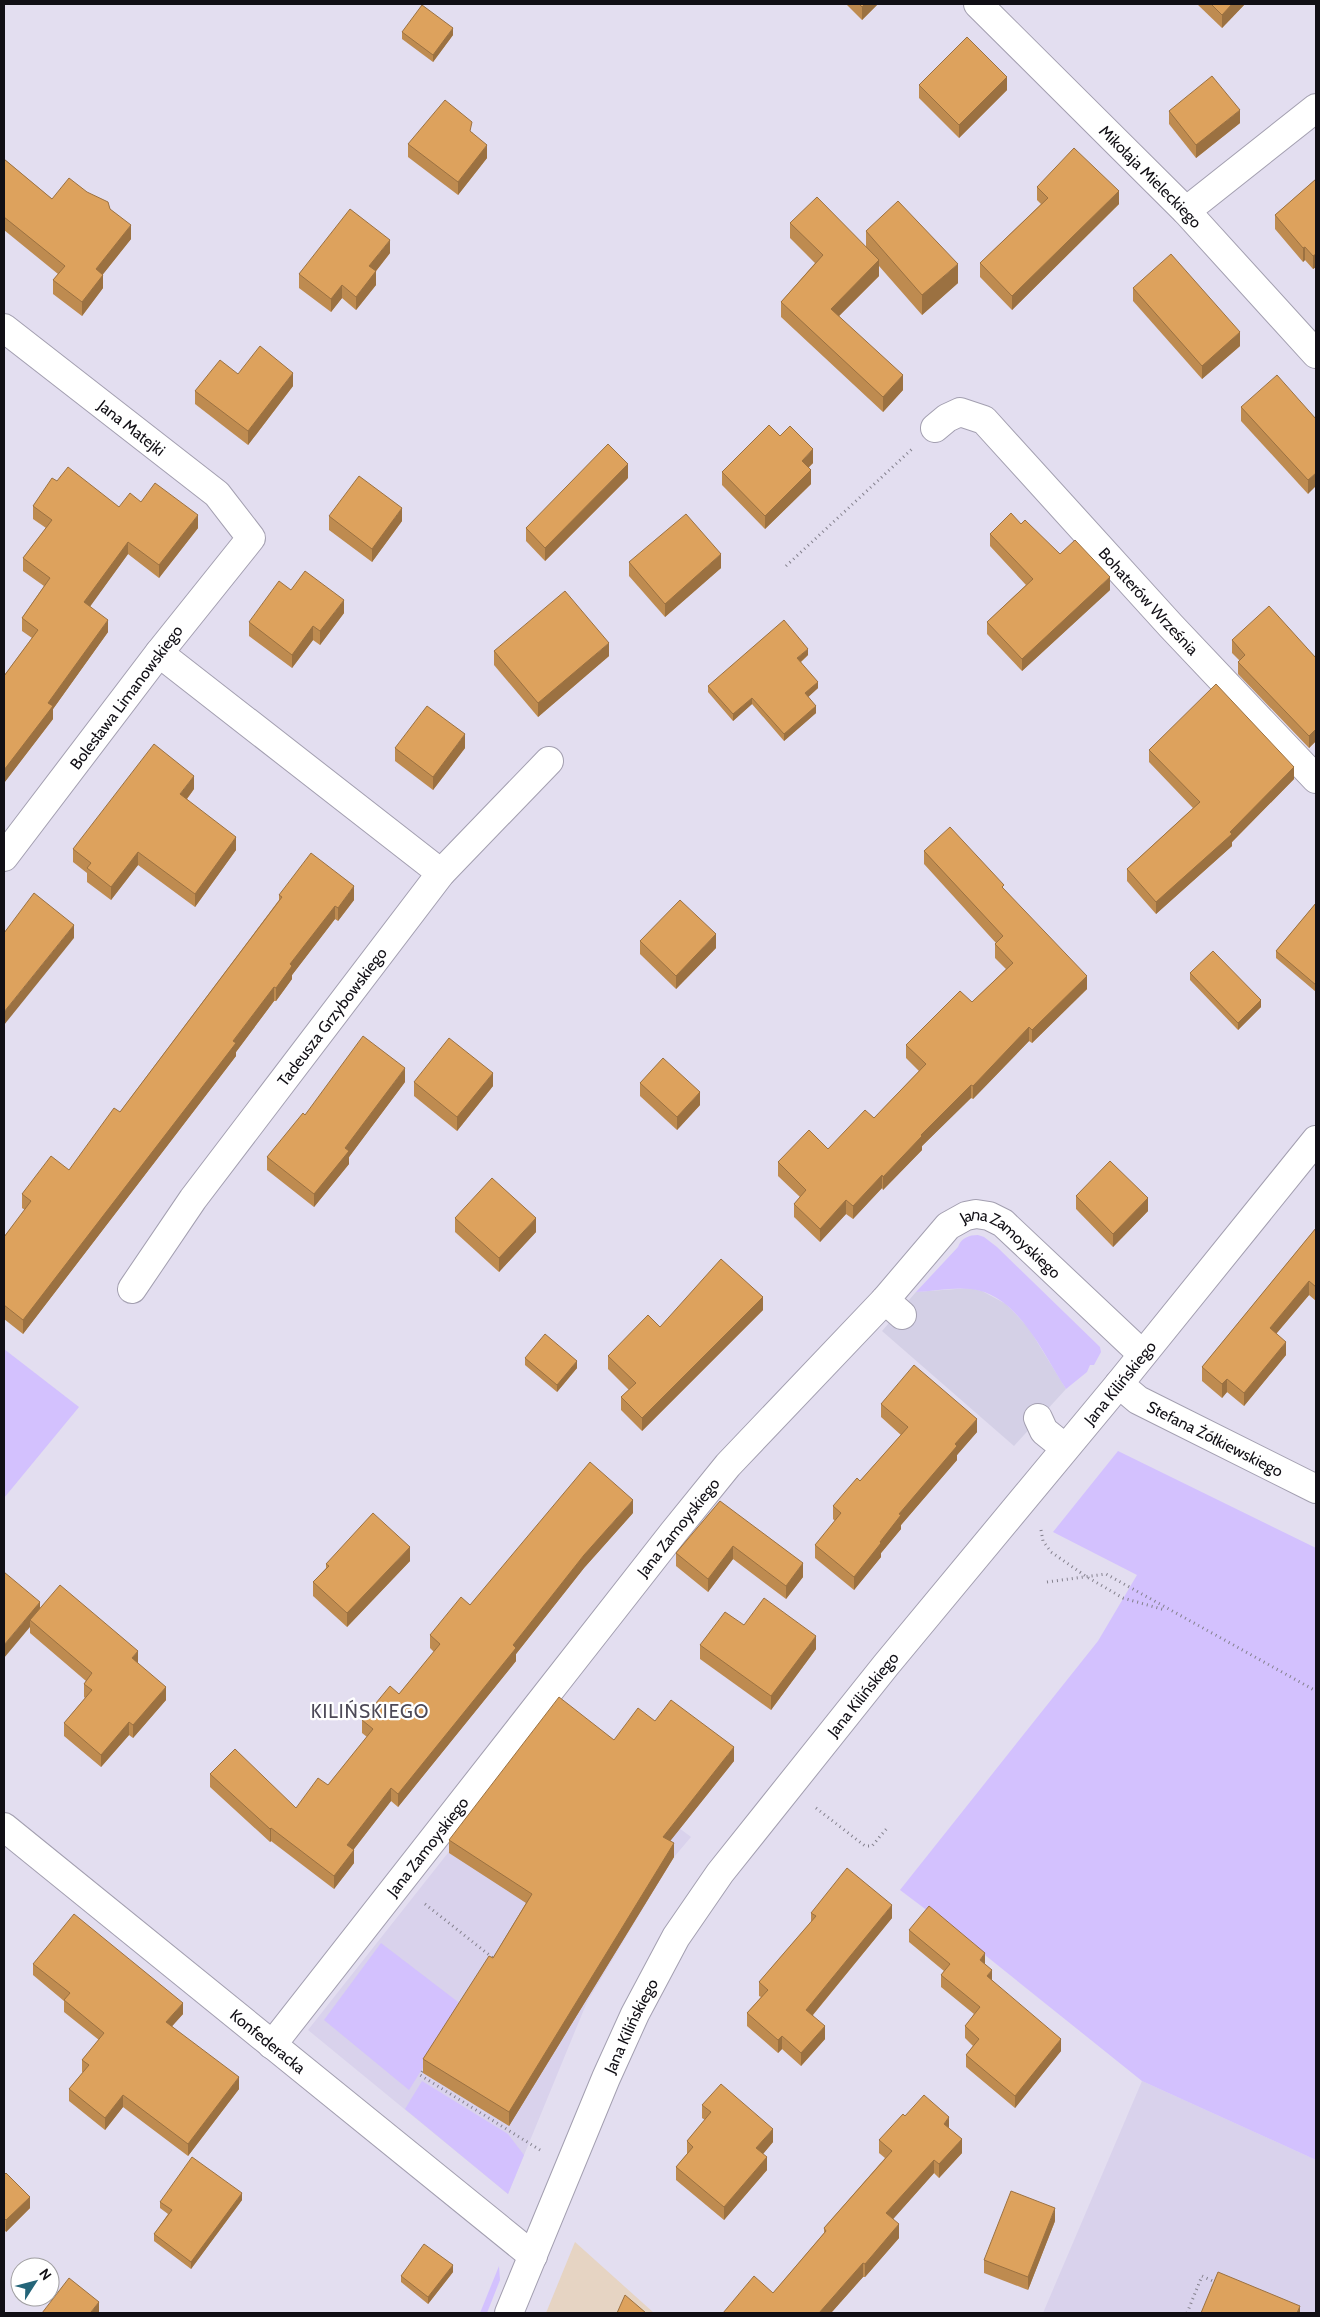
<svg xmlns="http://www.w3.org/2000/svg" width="1320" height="2317" font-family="Cabin,sans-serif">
  <rect width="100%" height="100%" fill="#e3def0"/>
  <!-- commercial -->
  <polygon fill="#e6d4c3" points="575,2242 654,2313 546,2313"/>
  <!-- industrial -->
  <polygon fill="#d4d0e6" points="970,1288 982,1291 1006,1304 1028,1327 1066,1389 1014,1446 882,1331 916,1292"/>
  <!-- built -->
  <g fill="#d9d2ec">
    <polygon points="586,1757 691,1837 674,1857 587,2002 508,2194 308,2030 523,1758"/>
    <polygon points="1142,2081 1316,2160 1316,2313 1043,2313"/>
  </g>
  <!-- green -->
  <g fill="#d3c1fe">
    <path d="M978,1235L984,1237L997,1247L1100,1347L1101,1352L1094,1365H1090L1087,1372L1066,1389C1043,1354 1018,1294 971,1289C953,1287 934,1291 916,1292L958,1247C961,1238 969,1235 978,1235Z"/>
    <polygon points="4,1349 79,1407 4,1498"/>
    <polygon points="1118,1451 1316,1548 1316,2160 1142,2081 965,1939 900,1890 1098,1641 1137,1575 1053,1532"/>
    <polygon points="381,1943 462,2005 409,2090 324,2020"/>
    <polygon points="422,2081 508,2134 524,2155 508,2194 405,2109"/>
    <polygon points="499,2266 500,2280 487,2313 480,2313"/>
  </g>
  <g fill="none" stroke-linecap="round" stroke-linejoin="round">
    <!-- minor casing -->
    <g stroke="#a39fb0" stroke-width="30">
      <g id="minor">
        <path id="s1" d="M978,4L1186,211L1316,354"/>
        <polyline points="1186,211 1316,108"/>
        <path id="s2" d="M4,328L217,494L251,538L159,653L4,857"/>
        <path id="s3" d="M935,428L947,418L960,412L984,420L1171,626L1316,779"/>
        <polyline points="159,653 441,873"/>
        <path id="s4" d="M132,1289L193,1199L441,873L549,761"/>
        <polyline points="885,1300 902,1315"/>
        <path id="s5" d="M1119,1384L1138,1400L1316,1489"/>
        <polyline points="1038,1418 1044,1431 1065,1448"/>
        <path id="s6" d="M4,1827L533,2256"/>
        <path id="s7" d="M272,2045L673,1533L728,1465L885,1300L948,1226L966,1216L976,1214L989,1216L1003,1223L1142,1354"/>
        <path id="s8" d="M509,2313L606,2078L635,2014L676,1937L720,1873L886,1665L1119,1384L1316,1140"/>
      </g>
    </g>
    <!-- path -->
    <g stroke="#84818d" stroke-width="3" stroke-dasharray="1 4" stroke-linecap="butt">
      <polyline points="786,566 912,449"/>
      <polyline points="1041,1530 1043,1541 1051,1552 1087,1577 1123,1598 1165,1610"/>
      <polyline points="1047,1582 1106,1574 1316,1691"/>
      <polyline points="816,1808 865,1846 872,1846 888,1827"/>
      <polyline points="425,1904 493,1958"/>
      <polyline points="425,2067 420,2075 540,2150"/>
      <polyline points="1187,2313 1202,2276 1217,2283"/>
    </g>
    <!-- minor -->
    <use href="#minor" stroke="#fff" stroke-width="28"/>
  </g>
  <!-- wall -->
  <g fill="#be8b50">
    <polygon points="846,4 878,4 862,20"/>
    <polygon points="1197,4 1245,4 1222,28"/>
    <polygon points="402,32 453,35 433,62 402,39"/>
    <polygon points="919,85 1007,90 959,138 919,98"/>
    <polygon points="1169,111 1240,123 1196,158 1169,124"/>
    <polygon points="472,132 487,158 458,195 408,157 408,144"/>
    <polygon points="4,159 52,199 110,209 131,239 103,274 103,288 82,316 53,294 53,280 58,274 4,230"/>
    <polygon points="1316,179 1316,267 1313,269 1305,260 1303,262 1275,229 1275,215"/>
    <polygon points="1037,187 1119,204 1012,310 980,277 980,263 1041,204 1037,200"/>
    <polygon points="790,223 866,247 866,231 958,283 922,315 879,266 879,276 839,316 903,390 883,412 781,317 781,302 815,263 790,238"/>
    <polygon points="390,253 376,271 376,285 356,310 342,298 331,312 299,288 299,274"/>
    <polygon points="1133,288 1240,346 1202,379 1133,301"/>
    <polygon points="238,374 293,386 248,445 195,404 195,391"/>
    <polygon points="1241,407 1316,419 1308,494 1241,421"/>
    <polygon points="780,436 813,463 809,467 811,484 765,529 722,485 722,472"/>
    <polygon points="628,478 545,561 526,541 526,528"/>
    <polygon points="57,481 119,507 141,502 198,528 159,578 128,554 90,606 108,632 53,709 53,719 4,783 4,676 32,638 22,631 22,618 44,586 23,571 23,558 46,528 33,519 33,506"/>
    <polygon points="329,516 402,521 372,562 329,530"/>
    <polygon points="1021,524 1060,554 1110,590 1022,671 987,634 987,622 1026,585 990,546 990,534"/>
    <polygon points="629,562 721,568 665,617 629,576"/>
    <polygon points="344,613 320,645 313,640 292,668 249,636 249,622"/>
    <polygon points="1232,640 1316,658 1316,741 1309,748 1238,674 1238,662 1240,661 1232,653"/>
    <polygon points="494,651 609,656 538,717 494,665"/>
    <polygon points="808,655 801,662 818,688 808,697 816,713 784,741 752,704 733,721 708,692 708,686"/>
    <polygon points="395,748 465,748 433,790 395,761"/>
    <polygon points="1149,750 1294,779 1232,842 1232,846 1156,914 1127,881 1127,869 1193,808 1149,762"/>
    <polygon points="194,789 187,799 236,850 195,907 138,865 111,900 87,882 87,873 73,862 73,849"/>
    <polygon points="924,851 1004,889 1087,989 1032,1043 1029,1041 973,1099 971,1098 922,1146 922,1150 883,1190 882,1188 853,1219 846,1214 820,1242 794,1217 794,1204 800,1197 778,1176 778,1162 828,1149 874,1118 919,1071 906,1058 906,1045 972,1002 1006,969 995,958 995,944 996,943 924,864"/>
    <polygon points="279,895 354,900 338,921 335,919 292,975 292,979 276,1001 274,1001 236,1052 236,1056 23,1334 4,1319 4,1237 25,1210 22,1208 22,1194 69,1170 120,1112 279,900"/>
    <polygon points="1316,903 1316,992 1276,958 1276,951"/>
    <polygon points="640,941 716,948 676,989 640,954"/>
    <polygon points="1190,973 1261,1007 1238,1030 1190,980"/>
    <polygon points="405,1082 349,1157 349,1164 314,1207 267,1170 267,1157 305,1115"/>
    <polygon points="414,1082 493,1086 457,1131 414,1096"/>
    <polygon points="640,1083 700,1105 677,1130 640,1096"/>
    <polygon points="1076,1196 1148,1211 1113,1247 1076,1209"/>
    <polygon points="455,1218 536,1232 499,1272 455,1232"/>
    <polygon points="1316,1228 1316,1301 1309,1295 1276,1334 1286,1355 1244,1406 1227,1392 1222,1398 1202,1381 1202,1367"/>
    <polygon points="763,1310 642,1431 621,1410 621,1397 629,1390 608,1369 608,1356 660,1327"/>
    <polygon points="525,1358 577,1368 557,1392 525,1365"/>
    <polygon points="881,1404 977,1432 957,1455 957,1460 901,1525 901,1529 881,1553 881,1557 854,1590 815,1558 815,1545 835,1521 833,1519 833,1506 860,1481 901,1435 881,1417"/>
    <polygon points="720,1501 803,1577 786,1599 733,1559 708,1592 676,1566 676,1553"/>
    <polygon points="633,1513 584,1568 516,1654 516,1661 398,1807 391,1801 354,1849 354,1863 334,1889 271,1841 270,1842 210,1787 210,1774 296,1808 328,1785 367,1737 362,1733 362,1720 399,1694 434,1652 430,1648 430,1635 470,1605"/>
    <polygon points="410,1561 347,1627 313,1596 313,1582 326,1568 326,1564"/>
    <polygon points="4,1572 40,1609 138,1663 166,1700 133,1738 129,1735 101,1767 64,1736 64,1723 85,1698 84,1697 84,1684 86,1681 30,1633 30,1627"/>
    <polygon points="700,1645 816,1649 771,1710 700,1659"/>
    <polygon points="655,1721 734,1761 670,1841 674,1857 509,2126 423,2073 423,2059 493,1958 526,1903 449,1853 449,1840 614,1740"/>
    <polygon points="811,1913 892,1918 813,2015 825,2039 801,2066 782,2049 778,2053 747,2026 747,2013 761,1997 759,1996 759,1982 811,1922"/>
    <polygon points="909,1930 985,1965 992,1980 1061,2051 1015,2108 966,2067 966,2055 973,2046 965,2038 965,2026 974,2014 941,1987 941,1975 944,1971 909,1942"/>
    <polygon points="33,1964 183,2014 172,2026 239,2089 188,2156 123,2107 105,2130 69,2101 69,2089 83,2072 82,2072 82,2060 99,2040 64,2012 64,2001 33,1975"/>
    <polygon points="702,2105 773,2142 763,2154 767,2170 724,2220 676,2180 676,2167 687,2154 687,2141 705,2120 702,2118"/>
    <polygon points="905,2116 949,2128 962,2153 939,2178 934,2173 893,2219 899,2238 865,2277 863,2277 831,2313 723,2313 773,2293 824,2233 824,2228 885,2158 879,2153 879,2140"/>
    <polygon points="4,2175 30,2208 6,2232 4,2229"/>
    <polygon points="242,2200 191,2269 154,2241 154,2234 168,2214 160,2208 160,2202"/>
    <polygon points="1055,2221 1028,2290 984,2273 984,2260"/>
    <polygon points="453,2272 428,2304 401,2282 401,2276"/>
  </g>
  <!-- shaded-wall -->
  <g fill="#9b7141">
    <polygon points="865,4 878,4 862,20 862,7"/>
    <polygon points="1232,4 1245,4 1222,28 1222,15"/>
    <polygon points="453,28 453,35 433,62 433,55"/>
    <polygon points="1007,77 1007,90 959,138 959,125"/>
    <polygon points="1240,110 1240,123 1196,158 1196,145"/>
    <polygon points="487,145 487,158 458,195 458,182"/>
    <polygon points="1119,191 1119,204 1012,310 1012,296"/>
    <polygon points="131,225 131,239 96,283 96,269"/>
    <polygon points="390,240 390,253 369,280 369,266"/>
    <polygon points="1305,247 1305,260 1303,262 1303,248"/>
    <polygon points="1316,254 1316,267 1313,269 1313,256"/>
    <polygon points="879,260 879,276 831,324 831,309"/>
    <polygon points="958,264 958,283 922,315 922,295"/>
    <polygon points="376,271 376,285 356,310 356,297"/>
    <polygon points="103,275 103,288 82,316 82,302"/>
    <polygon points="342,285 342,298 331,312 331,299"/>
    <polygon points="1240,332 1240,346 1202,379 1202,366"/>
    <polygon points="293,373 293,386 248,445 248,431"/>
    <polygon points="903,375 903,390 883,412 883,397"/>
    <polygon points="813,449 813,463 802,474 802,461"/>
    <polygon points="628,464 628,478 545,561 545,548"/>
    <polygon points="811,470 811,484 765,529 765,516"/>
    <polygon points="1316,473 1316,486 1308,494 1308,480"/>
    <polygon points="402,508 402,521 372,562 372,549"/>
    <polygon points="198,515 198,528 159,578 159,565"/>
    <polygon points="128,542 128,554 84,615 84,602"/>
    <polygon points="721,554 721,568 665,617 665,604"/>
    <polygon points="1110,577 1110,590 1022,671 1022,659"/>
    <polygon points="344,600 344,613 320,645 320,631"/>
    <polygon points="108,620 108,632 53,709 53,719 4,783 4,770 48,703"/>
    <polygon points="313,626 313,640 292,668 292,655"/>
    <polygon points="609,643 609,656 538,717 538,703"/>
    <polygon points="808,649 808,655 797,665 797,658"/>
    <polygon points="818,682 818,688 805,700 805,693"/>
    <polygon points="752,698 752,704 733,721 733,714"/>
    <polygon points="816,706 816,713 784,741 784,734"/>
    <polygon points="1316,729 1316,741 1309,748 1309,736"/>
    <polygon points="465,734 465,748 433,790 433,777"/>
    <polygon points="1294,767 1294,779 1232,842 1232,846 1156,914 1156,902 1230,832"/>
    <polygon points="194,776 194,789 180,808 180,794"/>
    <polygon points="236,837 236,850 195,907 195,894"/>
    <polygon points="138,852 138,865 111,900 111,887"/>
    <polygon points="354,886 354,900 338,921 338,908"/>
    <polygon points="335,906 335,919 292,975 292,979 276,1001 276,988 290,964"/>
    <polygon points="74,925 74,938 4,1025 4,1012"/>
    <polygon points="716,934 716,948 676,989 676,976"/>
    <polygon points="1087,976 1087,989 1032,1043 1032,1030"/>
    <polygon points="274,987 274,1001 236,1052 236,1056 23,1334 23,1320"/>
    <polygon points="1261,1000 1261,1007 1238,1030 1238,1023"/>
    <polygon points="1029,1027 1029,1041 973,1099 973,1086"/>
    <polygon points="405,1068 405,1082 349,1157 349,1164 314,1207 314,1194 345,1148"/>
    <polygon points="493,1073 493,1086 457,1131 457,1117"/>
    <polygon points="971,1085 971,1098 922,1146 922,1150 883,1190 883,1177 921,1135"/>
    <polygon points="700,1092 700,1105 677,1130 677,1117"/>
    <polygon points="882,1175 882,1188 853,1219 853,1206"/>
    <polygon points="1148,1198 1148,1211 1113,1247 1113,1234"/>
    <polygon points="846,1200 846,1214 820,1242 820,1229"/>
    <polygon points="536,1218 536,1232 499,1272 499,1258"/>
    <polygon points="1309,1281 1309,1295 1270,1341 1270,1328"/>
    <polygon points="763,1297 763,1310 642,1431 642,1418"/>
    <polygon points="1286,1342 1286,1355 1244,1406 1244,1393"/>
    <polygon points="577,1361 577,1368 557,1392 557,1385"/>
    <polygon points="1227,1379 1227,1392 1222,1398 1222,1384"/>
    <polygon points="977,1419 977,1432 957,1455 957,1460 901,1525 901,1529 881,1553 881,1557 854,1590 854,1577 899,1514 955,1444"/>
    <polygon points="633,1500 633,1513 584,1568 516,1654 516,1661 398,1807 398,1794 513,1645 584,1555"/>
    <polygon points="733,1546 733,1559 708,1592 708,1579"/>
    <polygon points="410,1547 410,1561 347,1627 347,1613"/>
    <polygon points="803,1563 803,1577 786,1599 786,1586"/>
    <polygon points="40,1602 40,1615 30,1620 30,1627 4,1658 4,1645"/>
    <polygon points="816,1636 816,1649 771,1710 771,1696"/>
    <polygon points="138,1651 138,1664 132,1658"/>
    <polygon points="166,1687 166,1700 133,1738 133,1725"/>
    <polygon points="129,1722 129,1735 101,1767 101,1755"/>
    <polygon points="734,1747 734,1761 663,1850 663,1837"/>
    <polygon points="391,1788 391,1801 347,1858 347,1845"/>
    <polygon points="271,1828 271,1841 270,1842 270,1829"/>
    <polygon points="674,1843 674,1857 509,2126 509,2112"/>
    <polygon points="354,1850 354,1863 334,1889 334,1876"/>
    <polygon points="892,1905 892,1918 806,2023 806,2010"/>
    <polygon points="985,1953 985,1965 980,1960"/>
    <polygon points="992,1970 992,1983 987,1976"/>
    <polygon points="183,2003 183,2014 166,2033 166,2022"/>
    <polygon points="825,2026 825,2039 801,2066 801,2053"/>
    <polygon points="782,2036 782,2049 778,2053 778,2040"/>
    <polygon points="1061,2039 1061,2051 1015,2108 1015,2096"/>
    <polygon points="239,2077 239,2089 188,2156 188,2144"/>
    <polygon points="123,2095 123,2107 105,2130 105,2118"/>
    <polygon points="949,2117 949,2131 944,2124"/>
    <polygon points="773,2129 773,2142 756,2162 756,2148"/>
    <polygon points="962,2139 962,2153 939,2178 939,2164"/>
    <polygon points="767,2157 767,2170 724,2220 724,2207"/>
    <polygon points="934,2160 934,2173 886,2227 886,2213"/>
    <polygon points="242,2193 242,2200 191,2269 191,2262"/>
    <polygon points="30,2197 30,2208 6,2232 6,2220"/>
    <polygon points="1055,2208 1055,2221 1028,2290 1028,2277"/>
    <polygon points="899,2224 899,2238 865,2277 865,2264"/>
    <polygon points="863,2263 863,2277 831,2313 819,2313"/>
    <polygon points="453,2265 453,2272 428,2304 428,2297"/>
    <polygon points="99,2302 99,2313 91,2313 91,2312"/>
    <polygon points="1300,2306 1300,2313 1297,2313"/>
  </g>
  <!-- building -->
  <g fill="#dda25d" stroke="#9b7141">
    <polygon points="859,4 865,4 862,7"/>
    <polygon points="1211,4 1232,4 1222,15"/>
    <polygon points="422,5 453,28 433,55 402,32"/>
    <polygon points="967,37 1007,77 959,125 919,85"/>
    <polygon points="1212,76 1240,110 1196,145 1169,111"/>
    <polygon points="445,100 472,122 470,131 487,145 458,182 408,144"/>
    <polygon points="1074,148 1119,191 1012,296 980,263 1048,198 1037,187"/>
    <polygon points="4,159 52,199 69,178 87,192 108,202 110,209 131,225 96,269 103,275 82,302 53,280 65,266 4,217"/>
    <polygon points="1316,179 1316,254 1313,256 1305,247 1303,248 1275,215"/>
    <polygon points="817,197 879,260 831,309 903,375 883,397 781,302 823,255 790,223"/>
    <polygon points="898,201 958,264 922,295 866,231"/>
    <polygon points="350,209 390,240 369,266 376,271 356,297 342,285 331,299 299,274"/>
    <polygon points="1171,254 1240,332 1202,366 1133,288"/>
    <polygon points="260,346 293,373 248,431 195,391 220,360 238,374"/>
    <polygon points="1277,375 1316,419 1316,473 1308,480 1241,407"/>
    <polygon points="769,425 780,436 790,426 813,449 802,461 811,470 765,516 722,472"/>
    <polygon points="608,444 628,464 545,548 526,528"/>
    <polygon points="68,467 119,507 130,493 141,502 155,483 198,515 159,565 128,542 84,602 108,620 48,703 53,706 4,770 4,676 38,630 22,618 50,578 23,558 52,520 33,506 52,478 57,481"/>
    <polygon points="359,476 402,508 372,549 329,516"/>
    <polygon points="1011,513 1021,524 1025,520 1060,554 1075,540 1110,577 1022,659 987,622 1033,579 990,534"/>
    <polygon points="686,514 721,554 665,604 629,562"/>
    <polygon points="305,571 344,600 320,631 313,626 292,655 249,622 279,581 291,590"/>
    <polygon points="565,591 609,643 538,703 494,651"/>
    <polygon points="1269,606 1316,658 1316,729 1309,736 1238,662 1245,655 1232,640"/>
    <polygon points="784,620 808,649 797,658 818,682 805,693 816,706 784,734 752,698 733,714 708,686"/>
    <polygon points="1216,684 1294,767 1230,832 1232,834 1156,902 1127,869 1200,802 1149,750"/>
    <polygon points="427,706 465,734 433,777 395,748"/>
    <polygon points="154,744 194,776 180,794 236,837 195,894 138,852 111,887 87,868 91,863 73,849"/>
    <polygon points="950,827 1004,885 1002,887 1087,976 1032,1030 1029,1027 973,1086 971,1085 921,1135 922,1136 883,1177 882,1175 853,1206 846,1200 820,1229 794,1204 806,1190 778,1162 809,1130 828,1149 865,1110 874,1118 926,1064 906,1045 960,991 972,1002 1013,963 995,944 1003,936 924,851"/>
    <polygon points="311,853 354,886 338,908 335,906 290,964 292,966 276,988 274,987 233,1041 236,1043 23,1320 4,1305 4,1237 31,1201 22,1194 51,1156 69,1170 114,1108 120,1112 282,897 279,895"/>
    <polygon points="34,893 74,925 4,1012 4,933"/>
    <polygon points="680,900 716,934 676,976 640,941"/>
    <polygon points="1316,903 1316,985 1276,951"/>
    <polygon points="1213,951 1261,1000 1238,1023 1190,973"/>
    <polygon points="363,1036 405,1068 345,1148 349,1151 314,1194 267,1157 303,1113 305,1115"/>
    <polygon points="449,1038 493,1073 457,1117 414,1082"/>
    <polygon points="663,1058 700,1092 677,1117 640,1083"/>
    <polygon points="1110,1161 1148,1198 1113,1234 1076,1196"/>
    <polygon points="492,1178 536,1218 499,1258 455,1218"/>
    <polygon points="1316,1228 1316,1287 1309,1281 1270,1328 1286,1342 1244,1393 1227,1379 1222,1384 1202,1367"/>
    <polygon points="721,1259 763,1297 642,1418 621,1397 636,1383 608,1356 648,1315 660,1327"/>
    <polygon points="545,1334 577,1361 557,1385 525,1358"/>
    <polygon points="914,1365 977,1419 955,1444 957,1446 899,1514 901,1515 880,1542 881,1543 854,1577 815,1545 841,1513 833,1506 857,1478 860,1481 908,1427 881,1404"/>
    <polygon points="590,1462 633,1500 584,1555 513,1645 516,1648 398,1794 391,1788 347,1845 354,1850 334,1876 271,1828 270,1829 210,1774 235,1749 296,1808 318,1778 328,1785 373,1729 362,1720 390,1686 399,1694 440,1644 430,1635 461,1597 470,1605"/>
    <polygon points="720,1501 803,1563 786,1586 733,1546 708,1579 676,1553"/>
    <polygon points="373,1513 410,1547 347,1613 313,1582 329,1566 326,1564"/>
    <polygon points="4,1572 40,1602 4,1645"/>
    <polygon points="60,1585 138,1651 132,1658 166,1687 133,1725 129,1722 101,1755 64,1723 92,1690 84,1684 92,1673 30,1620"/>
    <polygon points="764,1598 816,1636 771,1696 700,1645 725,1612 744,1625"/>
    <polygon points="559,1697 614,1740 638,1708 655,1721 671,1700 734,1747 663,1837 674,1843 509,2112 423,2059 489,1956 493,1958 532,1894 449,1840"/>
    <polygon points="847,1868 892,1905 806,2010 825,2026 801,2053 782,2036 778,2040 747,2013 768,1990 759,1982 816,1916 811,1913"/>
    <polygon points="929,1906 985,1953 980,1960 992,1970 987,1976 1061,2039 1015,2096 966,2055 979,2039 965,2026 980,2007 941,1975 950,1964 909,1930"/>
    <polygon points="74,1914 183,2003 166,2022 239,2077 188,2144 123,2095 105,2118 69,2089 89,2065 82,2060 104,2033 64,2000 70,1993 33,1964"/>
    <polygon points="721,2084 773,2129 756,2148 767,2157 724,2207 676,2167 693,2147 687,2141 711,2112 702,2105"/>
    <polygon points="924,2095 949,2117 944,2124 962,2139 939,2164 934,2160 886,2213 899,2224 865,2264 863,2263 819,2313 723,2313 754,2276 773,2293 826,2231 824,2228 892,2151 879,2140 903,2114 905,2116"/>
    <polygon points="192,2157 242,2193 191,2262 154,2234 172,2210 160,2202"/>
    <polygon points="6,2173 30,2197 6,2220 4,2218 4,2175"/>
    <polygon points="1011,2191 1055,2208 1028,2277 984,2260"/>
    <polygon points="424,2244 453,2265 428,2297 401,2276"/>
    <polygon points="1218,2272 1300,2306 1297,2313 1201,2313"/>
    <polygon points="69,2278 99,2302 91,2312 93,2313 42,2313"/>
    <polygon points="625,2295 646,2313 617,2313"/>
  </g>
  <g text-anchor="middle" stroke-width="4.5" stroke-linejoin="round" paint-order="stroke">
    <!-- street labels -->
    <g font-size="16" fill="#110f15" stroke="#fff">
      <text dy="6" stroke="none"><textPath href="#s1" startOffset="244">Mikołaja Mieleckiego</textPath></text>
      <text dy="6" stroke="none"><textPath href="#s2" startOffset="162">Jana Matejki</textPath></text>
      <text dy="6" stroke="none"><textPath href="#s3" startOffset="300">Bohaterów Września</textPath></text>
      <text transform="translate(126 697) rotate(-53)" y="6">Bolesława Limanowskiego</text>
      <text dy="6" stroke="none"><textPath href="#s4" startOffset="338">Tadeusza Grzybowskiego</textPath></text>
      <text dy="6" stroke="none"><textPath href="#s7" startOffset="1138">Jana Zamoyskiego</textPath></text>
      <text dy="6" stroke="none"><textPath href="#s8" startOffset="1122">Jana Kilińskiego</textPath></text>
      <text dy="6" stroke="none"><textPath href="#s5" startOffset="111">Stefana Żółkiewskiego</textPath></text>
      <text dy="6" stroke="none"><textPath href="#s7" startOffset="658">Jana Zamoyskiego</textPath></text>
      <text dy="6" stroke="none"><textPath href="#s8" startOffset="718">Jana Kilińskiego</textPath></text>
      <text dy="6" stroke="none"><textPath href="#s7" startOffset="252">Jana Zamoyskiego</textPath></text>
      <text dy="6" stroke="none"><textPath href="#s8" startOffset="312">Jana Kilińskiego</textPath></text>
      <text dy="6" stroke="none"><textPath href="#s6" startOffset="340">Konfederacka</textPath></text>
    </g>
    <!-- quarter labels -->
    <g font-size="19" letter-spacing="1" fill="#4d4957" stroke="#fff">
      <text x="370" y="1718">KILIŃSKIEGO</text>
    </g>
  </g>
  <!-- border -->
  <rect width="1320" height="2317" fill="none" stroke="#110f15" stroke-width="10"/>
  <!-- north arrow -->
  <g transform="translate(35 2282) rotate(54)"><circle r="24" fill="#ffffff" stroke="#a09fa1"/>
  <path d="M0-4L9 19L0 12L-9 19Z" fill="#246579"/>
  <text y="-8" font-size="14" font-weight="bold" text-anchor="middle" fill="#110f15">N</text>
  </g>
</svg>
